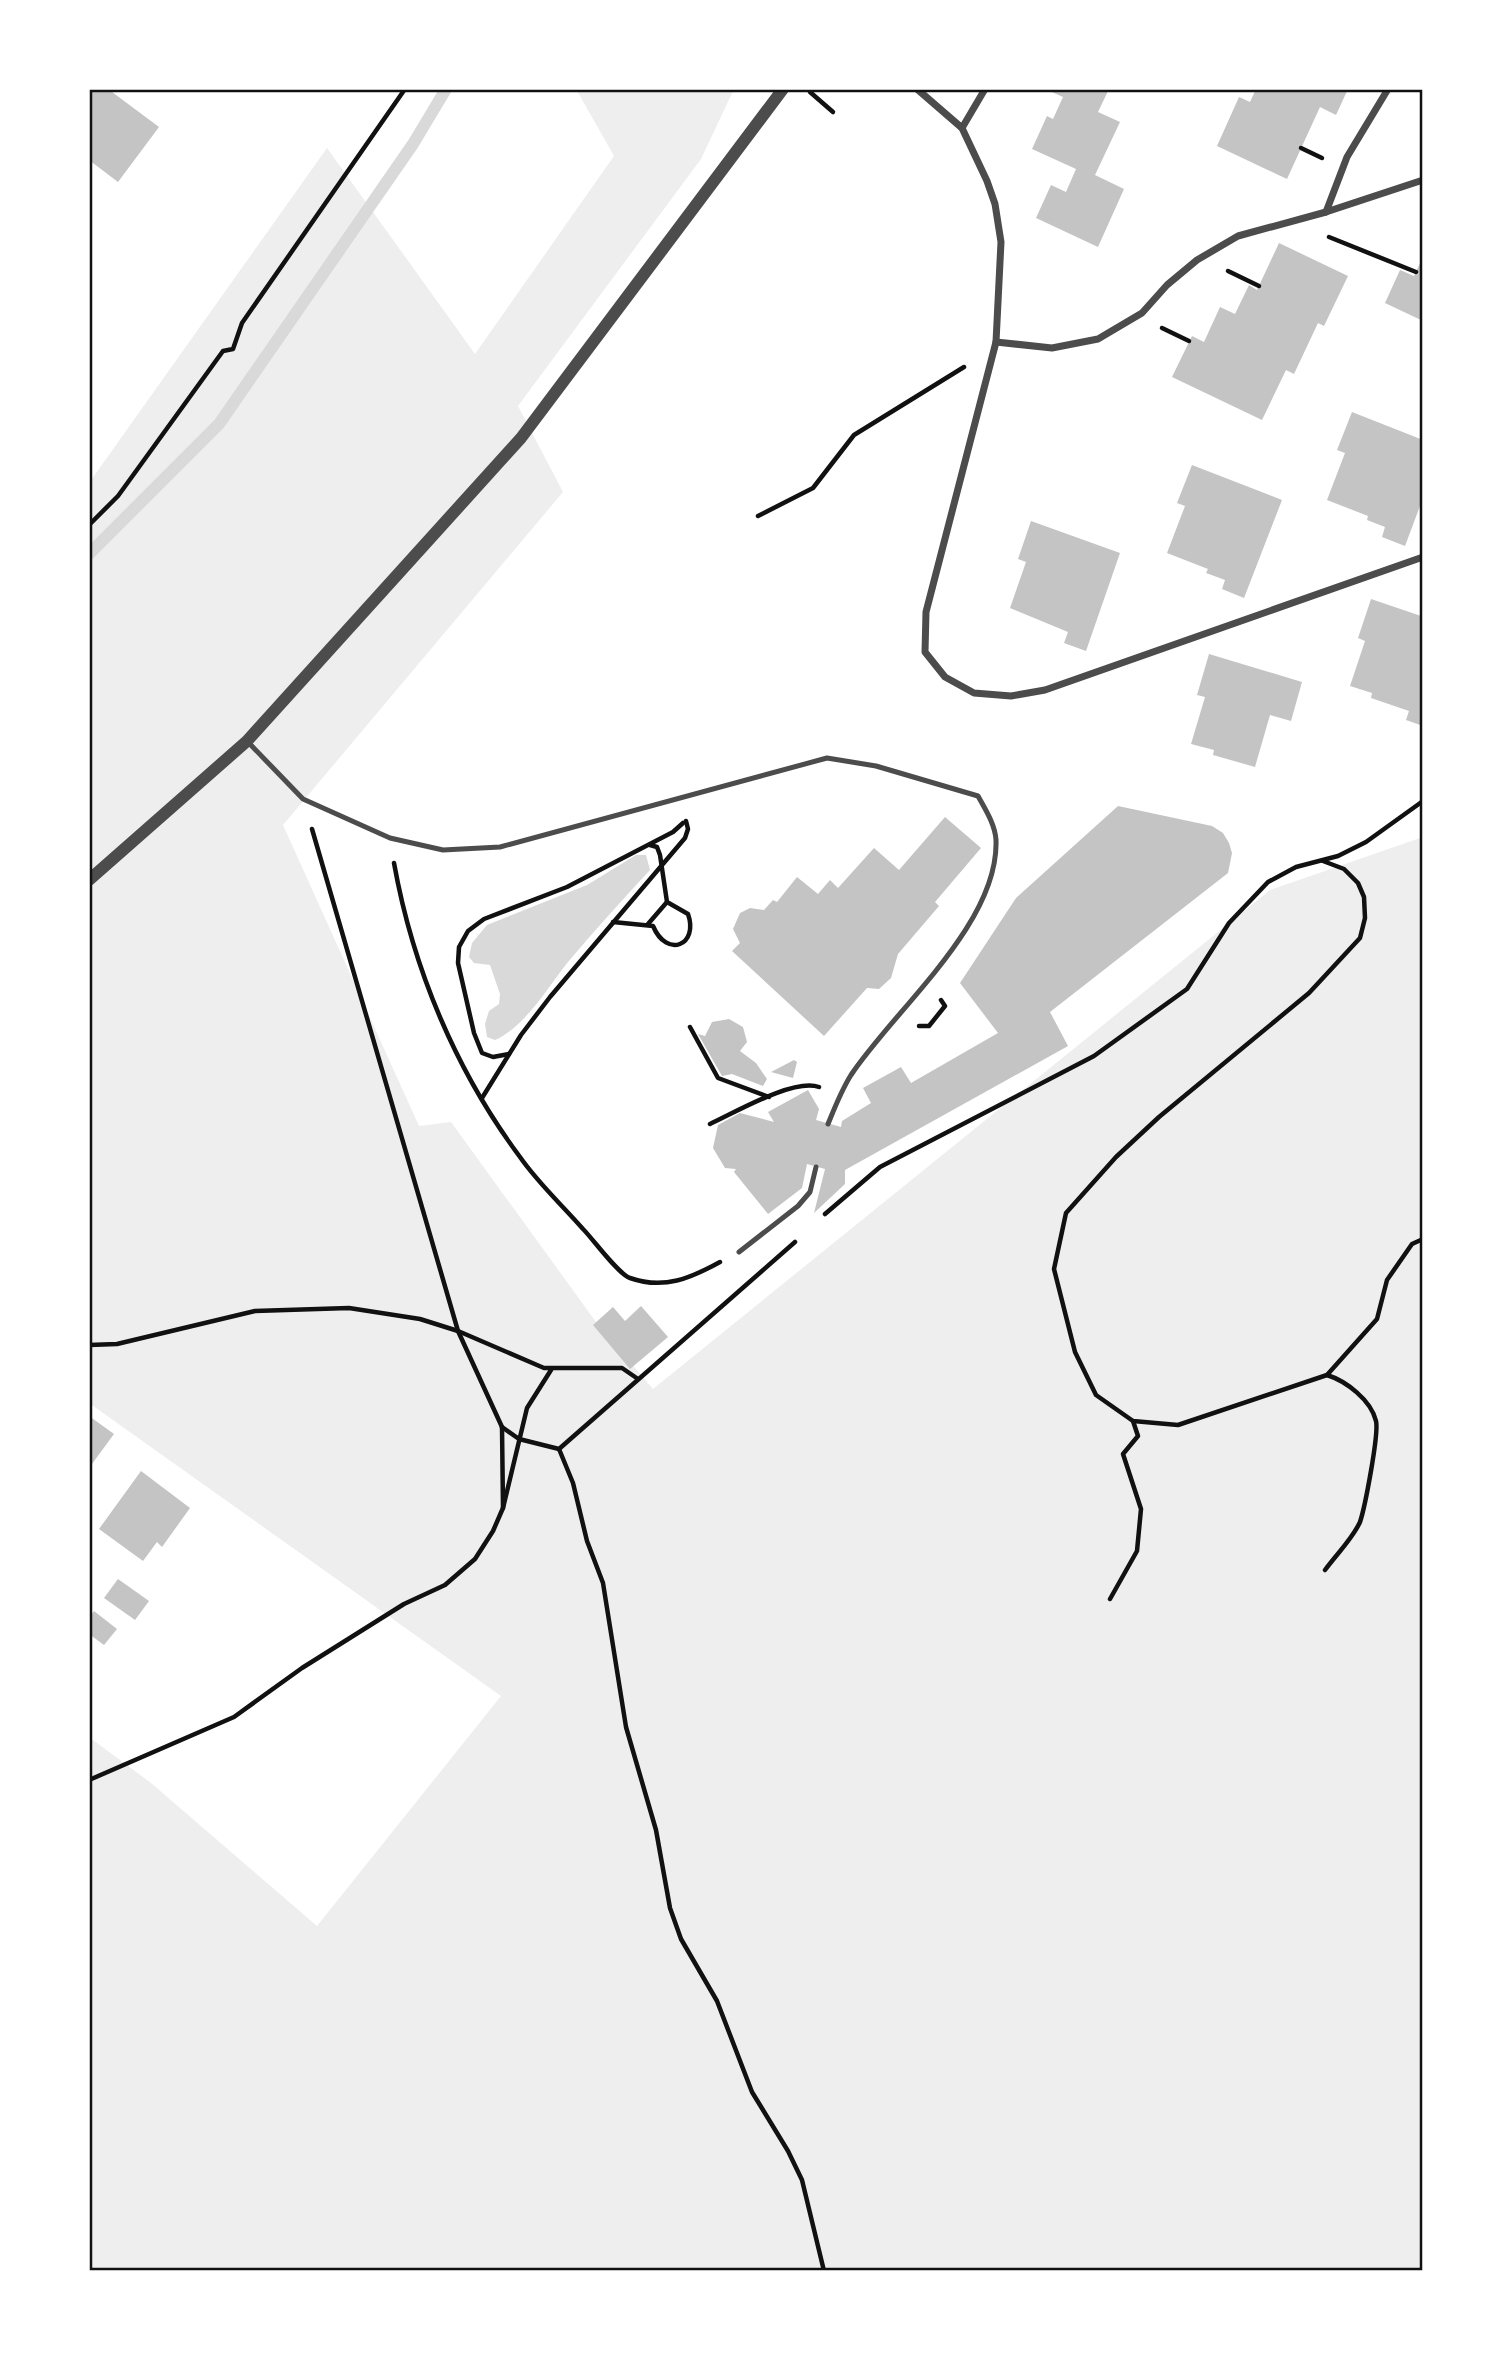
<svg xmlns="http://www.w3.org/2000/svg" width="1512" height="2360" font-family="'IBM Plex Sans',sans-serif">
  <rect width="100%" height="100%" fill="#fff"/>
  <!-- green -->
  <polygon fill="#eee" points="576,89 734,89 701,159 518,406 563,492 283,825 419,1126 451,1122 596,1322 653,1389 1270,890 1423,837 1423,2271 89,2271 89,1737 151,1783 317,1926 501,1696 89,1403 89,483 327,148 475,354 614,156"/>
  <!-- water -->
  <path fill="#d9d9d9" d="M636,855H646L650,870C622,900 594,931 568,962C547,988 526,1026 495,1040L487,1037L485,1024L489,1011L499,1004L500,994L490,965L474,963L469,957L472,943L487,925L587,885Z"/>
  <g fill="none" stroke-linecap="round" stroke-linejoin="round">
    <!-- stream -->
    <polyline stroke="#d9d9d9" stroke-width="12" points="89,554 219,424 413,144 446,89"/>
  </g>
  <!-- building -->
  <g fill="#c4c4c4">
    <polygon points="89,89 108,89 159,127 118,182 89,160"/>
    <polygon points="1045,89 1109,89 1098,112 1120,122 1095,175 1124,189 1098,247 1036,218 1051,185 1066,192 1076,169 1032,149 1047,116 1053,119 1063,97"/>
    <polygon points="1256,89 1348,89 1336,115 1320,107 1287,179 1217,146 1239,97 1250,102"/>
    <polygon points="1279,243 1348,276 1324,326 1318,323 1294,374 1286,370 1262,420 1172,377 1192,336 1204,342 1220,307 1235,314 1249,285 1257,290"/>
    <polygon points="1423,257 1423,321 1385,303 1400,270 1414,276"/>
    <polygon points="1352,412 1423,440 1423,498 1405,546 1382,537 1385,527 1367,520 1368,516 1327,500 1345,453 1337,450"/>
    <polygon points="1192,465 1282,500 1244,598 1222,589 1225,580 1206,573 1208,569 1167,553 1185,506 1177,503"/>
    <polygon points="1031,521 1120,553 1086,651 1064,643 1068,632 1010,608 1026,562 1018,559"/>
    <polygon points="1371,599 1421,616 1423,611 1423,726 1406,720 1409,711 1371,698 1372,693 1350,686 1365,641 1358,638"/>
    <polygon points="1209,654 1302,682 1291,721 1270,715 1255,767 1213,755 1214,750 1191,744 1205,697 1197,695"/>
    <polygon points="1118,806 1212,826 1223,833 1229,843 1232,853 1228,873 1050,1012 1068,1046 845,1170 845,1184 814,1213 825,1169 807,1164 802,1188 768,1214 734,1172 736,1169 725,1168 713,1148 718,1125 740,1113 774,1122 768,1112 808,1090 819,1109 816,1120 841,1127 842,1121 871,1103 863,1088 901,1067 911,1083 998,1033 960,983 1016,898"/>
    <polygon points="945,817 981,848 935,902 939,906 898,954 891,978 879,989 867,988 824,1036 732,951 740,943 733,929 740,913 750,908 764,910 773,900 777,902 797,877 818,894 830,880 838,888 874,848 899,870"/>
    <polygon points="729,1019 743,1027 747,1042 740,1051 756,1063 767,1079 763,1086 732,1074 722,1076 698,1034 705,1036 712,1022"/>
    <polygon points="794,1060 797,1062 793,1078 771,1072"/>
    <polygon points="641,1306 668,1337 630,1369 593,1325 613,1307 625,1321"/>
    <polygon points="89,1416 114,1434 89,1468"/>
    <polygon points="141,1471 190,1508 162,1547 157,1542 143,1561 99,1529"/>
    <polygon points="118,1579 149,1601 135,1620 104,1598"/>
    <polygon points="94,1611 117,1629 104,1645 89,1634 89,1618"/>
  </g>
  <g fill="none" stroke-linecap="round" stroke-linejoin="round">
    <!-- path -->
    <g stroke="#111" stroke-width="4.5">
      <polyline points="810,92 833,112"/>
      <polyline points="1301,148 1322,158"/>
      <polyline points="1329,237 1416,272"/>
      <polyline points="1228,271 1259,286"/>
      <polyline points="1162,328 1189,341"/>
      <polyline points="758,516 813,488 854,435 964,367"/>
      <polyline points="89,525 118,496 223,351 233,349 242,323 405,89"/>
      <polyline points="312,829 458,1331 502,1427 503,1508"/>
      <path d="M1323,861L1344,869L1358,883L1364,897L1365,918L1360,938L1309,993L1159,1117L1116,1157L1066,1213L1054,1269L1075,1352L1096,1395L1133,1421L1178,1425L1327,1375C1346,1381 1371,1400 1376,1421C1379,1434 1365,1507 1360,1522C1353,1538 1336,1555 1325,1570"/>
      <path d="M394,863C413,969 456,1071 520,1157C538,1183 562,1205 583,1229C593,1239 618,1274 630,1278C664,1290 691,1278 720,1262"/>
      <path d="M613,922L653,926C667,959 699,945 688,914L667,902L660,855L657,847L650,845"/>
      <polyline points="648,924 667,902"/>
      <polyline points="919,1026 929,1026 945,1006 941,1000"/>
      <polyline points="690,1027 718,1078 769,1097"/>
      <polyline points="509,1054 493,1057 482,1053 474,1033 458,963 459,947 468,931 484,919 567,887 673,832 683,823"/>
      <polyline points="482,1098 521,1035 550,997 685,838 688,829 686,821"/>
      <path d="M710,1124C736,1112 794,1078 819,1087"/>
      <polyline points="825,1214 880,1167 1094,1056 1187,989 1229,923 1268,882 1296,867 1338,856 1366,842 1423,801"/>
      <polyline points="89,1345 117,1344 255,1311 349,1308 420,1319 458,1331 544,1368 622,1368 638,1379"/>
      <polyline points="1327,1375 1377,1319 1387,1280 1412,1244 1423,1239"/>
      <polyline points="502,1427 519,1439 559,1449 795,1242"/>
      <polyline points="559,1449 573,1483 587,1541 603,1583 626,1727 656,1830 670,1908 681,1939 717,2001 752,2092 788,2151 802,2180 824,2271"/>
      <polyline points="1110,1599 1137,1551 1141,1509 1123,1454 1138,1436 1133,1421"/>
      <polyline points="89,1780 234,1717 302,1668 404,1604 445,1585 475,1559 493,1531 503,1508 527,1408 551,1370"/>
    </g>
    <!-- service -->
    <g stroke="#4c4c4c" stroke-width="5">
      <path d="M247,741L303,799L390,838L443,850L500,847L827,758L876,766L978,796C985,809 995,824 996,840C999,924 894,1010 851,1075C841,1091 835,1107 828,1124"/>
      <polyline points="739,1252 798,1206 810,1192 816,1167"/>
    </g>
    <!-- minor -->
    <g stroke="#4c4c4c" stroke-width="7">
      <polyline points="917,89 962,128 987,181 995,204 1001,242 996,342 926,612 925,652 945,677 974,693 1011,696 1045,690 1423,557"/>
      <polyline points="962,128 985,89"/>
      <polyline points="1326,212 1347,157 1388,89"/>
      <polyline points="996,342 1052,348 1098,339 1142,313 1167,285 1197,260 1238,236 1326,212 1423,180"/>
    </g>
    <!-- tertiary -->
    <polyline stroke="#4c4c4c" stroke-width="12" points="89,880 247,741 521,438 783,89"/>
  </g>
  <!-- border -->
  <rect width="1512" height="2360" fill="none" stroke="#ffffff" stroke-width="182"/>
  <rect x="91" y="91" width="1330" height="2178" fill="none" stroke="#111" stroke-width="2.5"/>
</svg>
